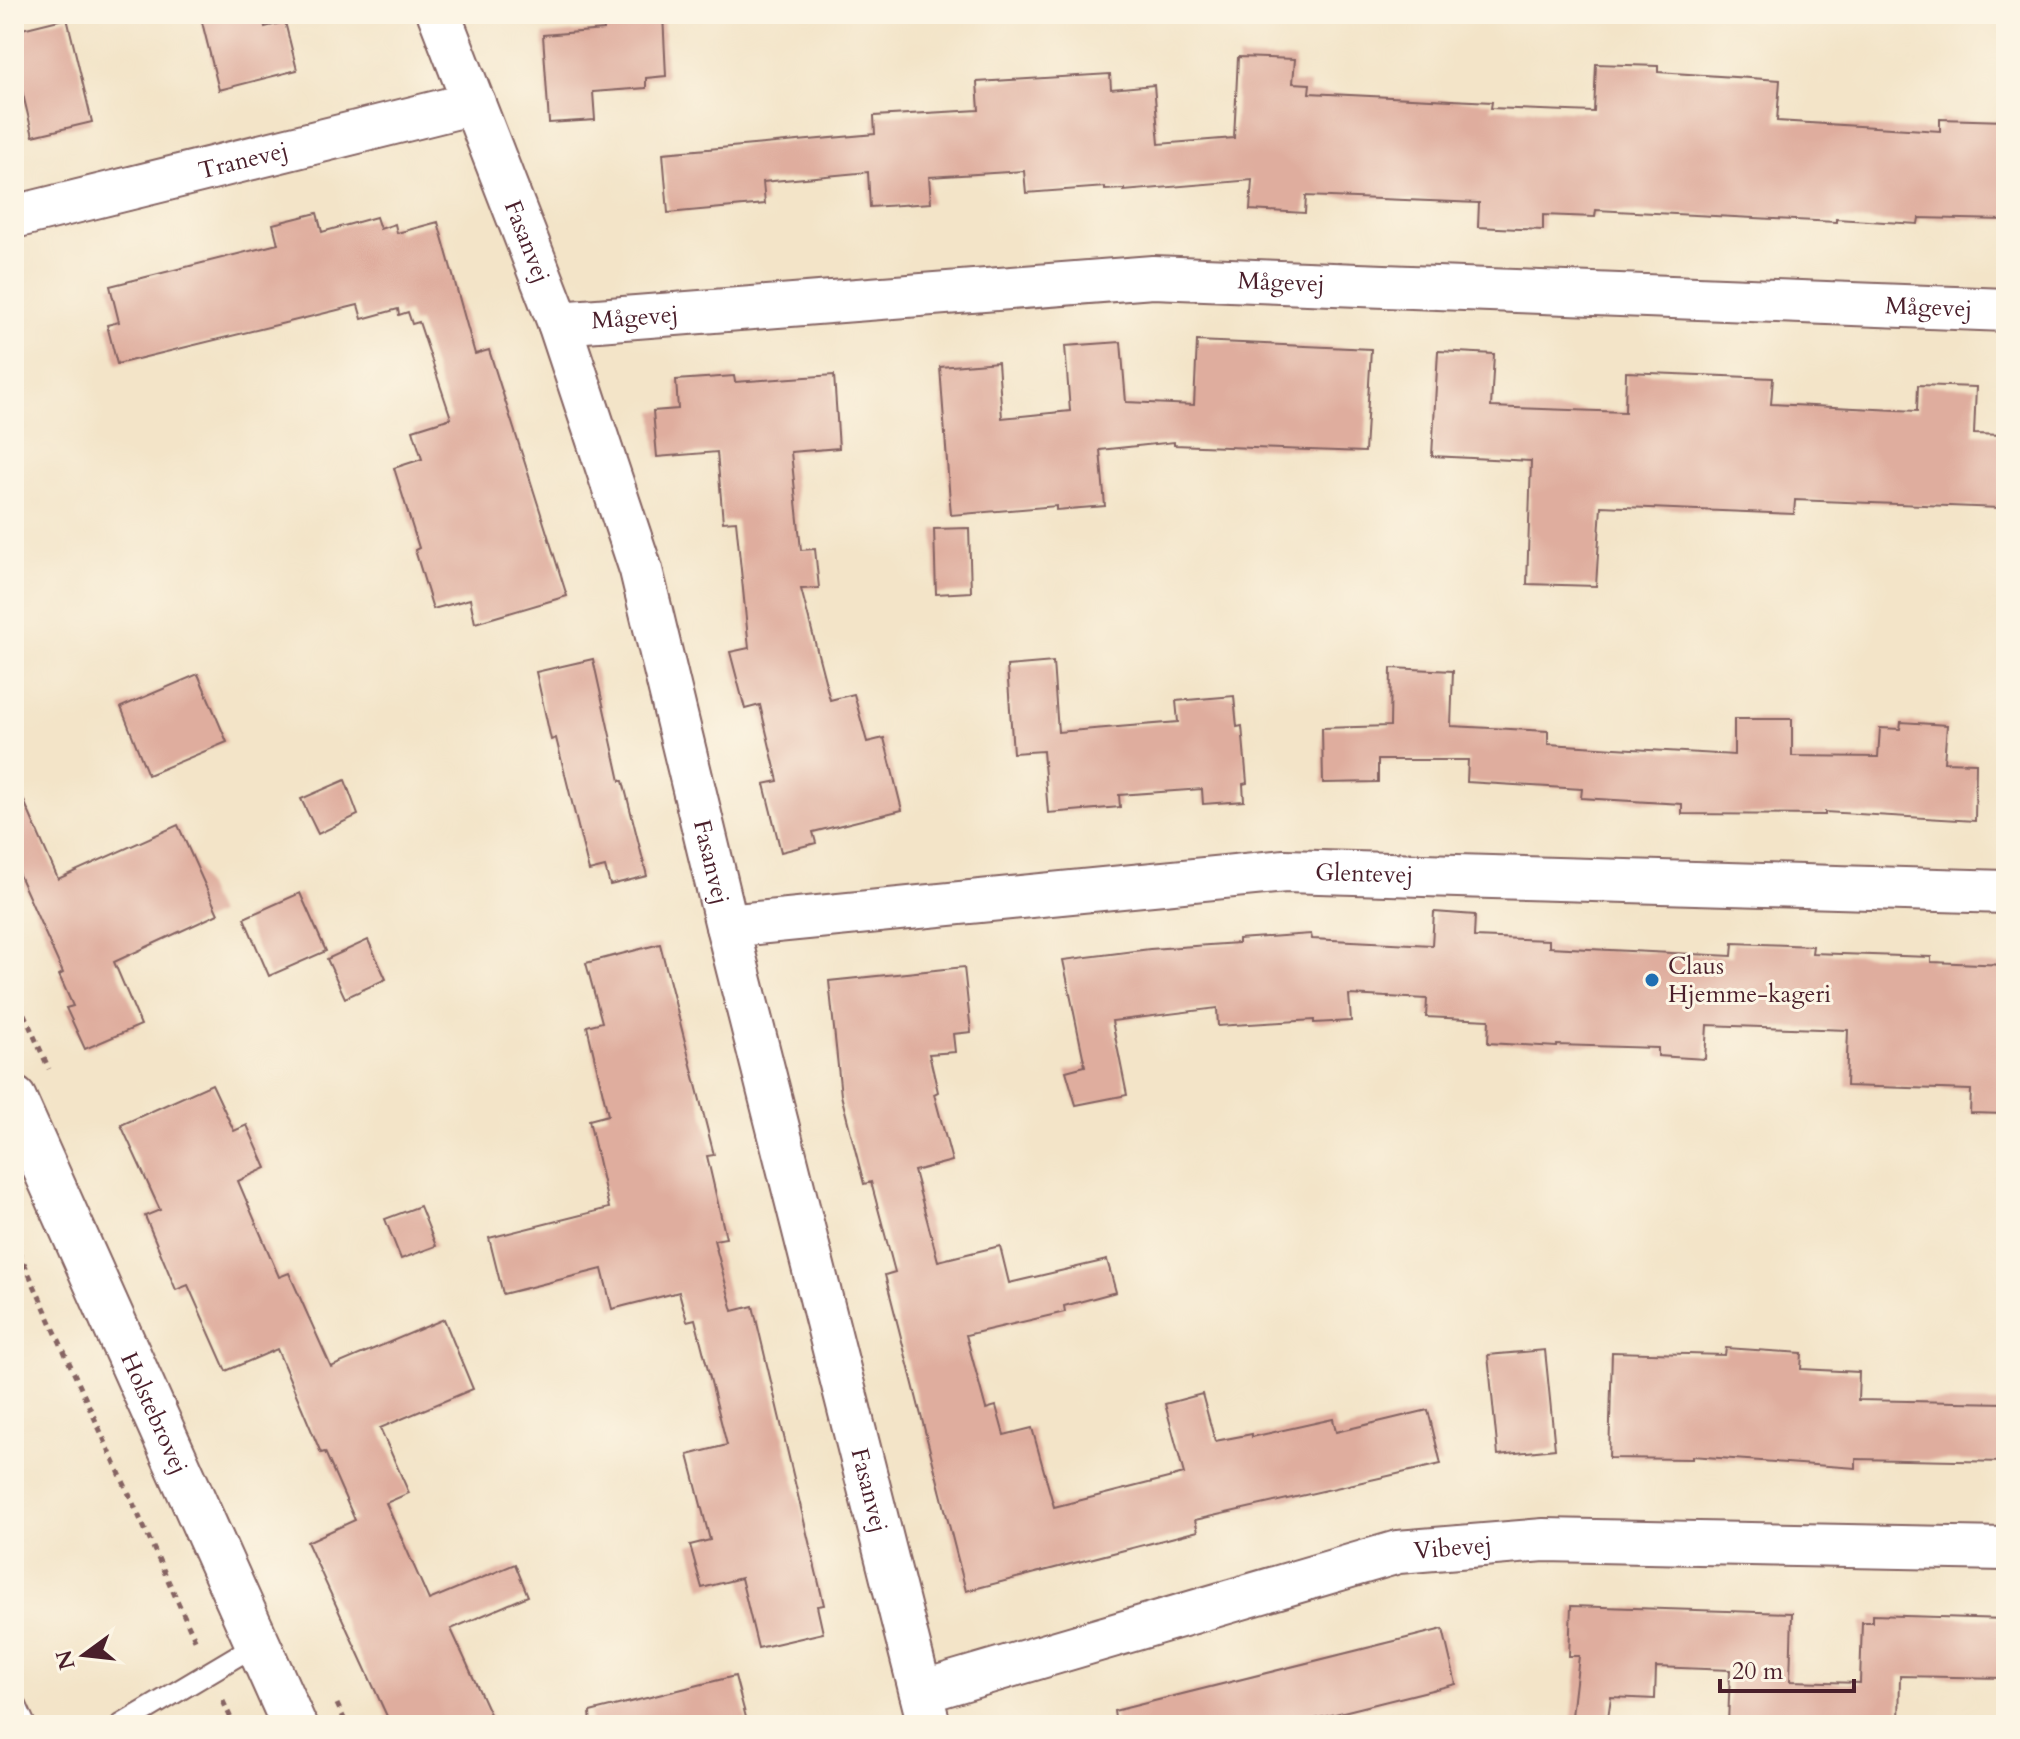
<svg xmlns="http://www.w3.org/2000/svg" width="2020" height="1739" font-family="Cardo,serif">
  <rect width="100%" height="100%" fill="#fcf5e5"/>
  <filter id="ink" filterUnits="userSpaceOnUse"><feTurbulence type="fractalNoise" baseFrequency=".0125" numOctaves="2"/><feDisplacementMap in="SourceGraphic" scale="16" xChannelSelector="R" yChannelSelector="G"/><feConvolveMatrix kernelMatrix="1 2 1 2 8 2 1 2 1" color-interpolation-filters="sRGB"/></filter>
  <filter id="wash" filterUnits="userSpaceOnUse"><feTurbulence type="fractalNoise" baseFrequency=".006" numOctaves="4" result="noise"/><feDisplacementMap in="SourceGraphic" scale="32" xChannelSelector="R" yChannelSelector="G"/><feGaussianBlur stdDeviation="1.8" result="paint"/><feColorMatrix in="noise" values="0 0 0 0 0 0 0 0 0 0 0 0 0 0 0 0 0 1.4 0 .05"/><feComposite in="paint" operator="in"/></filter>
  <g filter="url(#wash)">
    <rect width="100%" height="100%" fill="#f3e4c8"/>
    <g id="blocks">
      <!-- building -->
      <g fill="#dfad9e">
        <polygon points="200,14 262,14 265,27 285,22 297,70 219,90"/>
        <polygon points="603,14 663,14 666,76 646,78 646,88 593,92 595,120 549,123 543,35 604,30"/>
        <polygon points="67,18 92,122 33,136 14,57 14,31"/>
        <polygon points="1238,57 1295,59 1293,83 1310,84 1309,93 1492,102 1491,108 1594,112 1596,64 1658,66 1658,72 1780,80 1777,121 1940,131 1940,119 2006,121 2006,220 1919,218 1918,224 1836,219 1836,222 1596,210 1595,217 1543,215 1543,230 1478,227 1479,203 1306,196 1305,213 1250,210 1252,180 1124,191 1124,189 1105,190 1105,187 1026,193 1024,171 929,177 931,203 870,207 868,172 763,182 765,204 668,213 663,153 875,134 874,116 979,110 977,82 1110,74 1111,89 1154,85 1159,144 1234,138"/>
        <polygon points="317,213 322,232 376,217 380,229 395,224 397,233 438,222 475,354 489,350 567,596 475,623 470,599 433,609 415,550 419,548 394,468 422,459 413,430 451,418 419,322 412,324 408,312 399,315 398,309 362,319 358,305 117,364 107,325 119,322 110,286 278,244 273,224"/>
        <polygon points="1197,341 1371,349 1365,452 1174,445 1174,442 1100,450 1105,506 1056,510 1056,506 951,515 940,367 998,362 1002,418 1070,411 1065,346 1121,342 1126,402 1194,405"/>
        <polygon points="1438,351 1494,354 1491,407 1625,412 1626,372 1773,378 1771,404 1917,411 1918,385 1976,387 1974,434 2003,435 2000,508 1795,500 1794,514 1601,506 1596,586 1527,584 1531,461 1432,456"/>
        <polygon points="834,375 839,448 791,452 801,550 815,549 819,588 801,589 830,700 854,694 867,742 884,738 902,810 813,832 816,843 781,852 764,784 778,781 760,705 745,709 730,652 749,648 736,521 723,522 717,452 657,457 653,411 678,409 676,380 734,376 735,382"/>
        <polygon points="969,528 971,592 936,594 934,529"/>
        <polygon points="593,659 620,781 623,781 647,876 610,885 605,867 589,871 556,738 551,740 536,672"/>
        <polygon points="1053,662 1058,732 1178,722 1176,701 1234,696 1237,727 1242,726 1247,783 1243,784 1244,801 1203,804 1202,789 1119,795 1120,807 1048,813 1043,751 1013,753 1007,666"/>
        <polygon points="1391,668 1453,671 1451,726 1548,731 1548,744 1734,755 1734,719 1792,719 1792,756 1878,757 1880,728 1900,729 1901,722 1947,725 1944,762 1976,763 1975,821 1825,812 1825,815 1682,814 1682,804 1581,798 1582,789 1467,782 1468,760 1378,760 1378,782 1323,783 1322,728 1390,726"/>
        <polygon points="198,674 227,742 148,775 121,707"/>
        <polygon points="14,778 58,879 178,825 218,914 114,962 141,1025 85,1049 66,1008 73,1006 59,975 63,973 14,864"/>
        <polygon points="345,780 358,815 318,834 301,799"/>
        <polygon points="300,893 326,951 269,976 244,918"/>
        <polygon points="1434,912 1475,915 1474,937 1549,940 1549,947 1732,956 1733,943 1813,946 1812,953 1931,957 1931,962 2006,965 2006,1114 1970,1113 1971,1090 1846,1086 1848,1030 1707,1025 1705,1059 1658,1056 1658,1048 1557,1045 1557,1047 1488,1043 1489,1020 1426,1017 1427,999 1349,995 1351,1021 1314,1023 1314,1020 1218,1026 1217,1008 1112,1021 1127,1095 1076,1105 1066,1071 1085,1066 1063,960 1150,949 1238,943 1238,939 1311,934 1312,939 1432,945"/>
        <polygon points="368,940 386,979 345,998 327,959"/>
        <polygon points="660,944 714,1155 707,1156 726,1238 714,1240 733,1311 753,1306 824,1605 817,1606 823,1633 758,1648 741,1578 702,1588 690,1545 710,1540 688,1455 727,1445 695,1319 687,1321 679,1292 612,1309 602,1269 503,1294 489,1238 609,1208 589,1120 608,1115 587,1026 602,1022 586,963"/>
        <polygon points="964,967 971,1032 953,1034 955,1052 929,1054 938,1092 934,1094 952,1161 914,1171 938,1261 1000,1246 1009,1283 1107,1260 1116,1292 1064,1306 1065,1312 966,1335 986,1409 996,1406 1004,1435 1032,1428 1054,1507 1184,1474 1165,1404 1202,1394 1215,1441 1252,1434 1252,1437 1333,1419 1336,1432 1428,1410 1441,1464 1195,1520 1198,1531 966,1591 885,1275 895,1272 871,1182 864,1184 841,1095 829,981"/>
        <polygon points="212,1084 234,1131 247,1125 266,1168 238,1181 279,1277 289,1273 331,1367 444,1319 473,1389 380,1428 409,1493 386,1503 429,1600 515,1564 528,1596 451,1629 495,1725 391,1725 307,1542 355,1520 325,1452 321,1453 277,1349 226,1371 188,1285 176,1290 145,1216 160,1210 121,1125"/>
        <polygon points="420,1206 436,1246 401,1259 385,1219"/>
        <polygon points="1726,1348 1802,1353 1801,1369 1859,1372 1858,1400 2006,1403 2006,1462 1856,1459 1856,1468 1692,1456 1692,1459 1609,1458 1612,1352 1725,1355"/>
        <polygon points="1545,1350 1555,1449 1498,1455 1488,1355"/>
        <polygon points="1571,1606 1792,1613 1790,1681 1860,1683 1862,1622 1872,1622 1872,1615 2006,1619 2006,1678 1900,1676 1899,1725 1728,1725 1730,1670 1656,1667 1655,1699 1611,1697 1607,1725 1571,1725 1579,1656 1569,1656"/>
        <polygon points="1443,1629 1456,1684 1291,1725 1116,1725 1114,1711"/>
        <polygon points="735,1676 748,1725 591,1725 590,1712"/>
      </g>
    </g>
  </g>
  <g filter="url(#ink)">
    <use href="#blocks" fill-opacity="0" stroke="#856462" stroke-width="2"/>
    <g fill="none" stroke-linecap="round" stroke-linejoin="round">
      <!-- service casing -->
      <g stroke="#856462" stroke-width="24">
        <g id="service">
          <polyline points="14,1701 25,1725"/>
          <polyline points="121,1725 257,1644"/>
        </g>
      </g>
      <!-- minor casing -->
      <g stroke="#856462" stroke-width="46">
        <g id="minor">
          <path id="s1" d="M439,14L559,323L641,570L727,926L929,1725"/>
          <path id="s2" d="M14,217L474,103"/>
          <path id="s3" d="M559,323L1153,277L2006,310"/>
          <path id="s4" d="M727,926L1285,871L2006,892"/>
          <path id="s5" d="M921,1692L1398,1552L1544,1540L2006,1549"/>
        </g>
      </g>
      <!-- tertiary casing -->
      <g stroke="#856462" stroke-width="48">
        <g id="tertiary">
          <path id="s6" d="M14,1099L294,1725"/>
        </g>
      </g>
      <!-- path -->
      <g stroke="#856462" stroke-width="5" stroke-dasharray="6 6" stroke-linecap="butt">
        <polyline points="14,992 49,1069"/>
        <polyline points="14,1241 197,1644"/>
        <polyline points="223,1701 234,1725"/>
        <polyline points="337,1704 347,1725"/>
      </g>
      <!-- service -->
      <use href="#service" stroke="#fff" stroke-width="20"/>
      <!-- minor -->
      <use href="#minor" stroke="#fff" stroke-width="42"/>
      <!-- tertiary -->
      <use href="#tertiary" stroke="#fff" stroke-width="44"/>
    </g>
  </g>
  <!-- markers -->
  <circle fill="#1f6fb2" stroke="#fcf5e5" stroke-width="3" cx="1652" cy="980" r="8"/>
  <g text-anchor="middle" stroke-width="6" stroke-linejoin="round" paint-order="stroke">
    <!-- street labels -->
    <g font-size="24" fill="#4a1f2b" stroke="#fcf5e5">
      <text dy="8" stroke="none"><textPath href="#s2" startOffset="236">Tranevej</textPath></text>
      <text dy="8" stroke="none"><textPath href="#s1" startOffset="244">Fasanvej</textPath></text>
      <text dy="8" stroke="none"><textPath href="#s3" startOffset="724">Mågevej</textPath></text>
      <text dy="8" stroke="none"><textPath href="#s3" startOffset="1372">Mågevej</textPath></text>
      <text dy="8" stroke="none"><textPath href="#s3" startOffset="76">Mågevej</textPath></text>
      <text dy="8" stroke="none"><textPath href="#s1" startOffset="892">Fasanvej</textPath></text>
      <text dy="8" stroke="none"><textPath href="#s4" startOffset="640">Glentevej</textPath></text>
      <text dy="8" stroke="none"><textPath href="#s6" startOffset="344">Holstebrovej</textPath></text>
      <text dy="8" stroke="none"><textPath href="#s1" startOffset="1540">Fasanvej</textPath></text>
      <text dy="8" stroke="none"><textPath href="#s5" startOffset="552">Vibevej</textPath></text>
    </g>
    <!-- poi labels -->
    <g font-size="24" fill="#4a1f2b" stroke="#fcf5e5" text-anchor="start">
      <text x="1668" y="974">Claus<tspan x="1668" dy="28">Hjemme-kageri</tspan></text>
    </g>
  </g>
  <!-- margin -->
  <rect width="2020" height="1739" fill="none" stroke="#fcf5e5" stroke-width="48"/>
  <!-- north arrow -->
  <g transform="translate(84 1655) rotate(255)" stroke="#fcf5e5" stroke-width="6" paint-order="stroke">
  <path d="M0-6L14 30L0 20L-14 30Z" fill="#4a1f2b"/>
  <text y="-12" font-size="22" font-weight="bold" text-anchor="middle" fill="#4a1f2b">N</text>
  </g>
  <!-- scale -->
  <path d="M1720 1679v12h134v-12" fill="none" stroke="#4a1f2b" stroke-width="4"/>
  <text x="1732" y="1679" font-size="24" fill="#4a1f2b" stroke="#fcf5e5" stroke-width="6" paint-order="stroke">20 m</text>
</svg>
